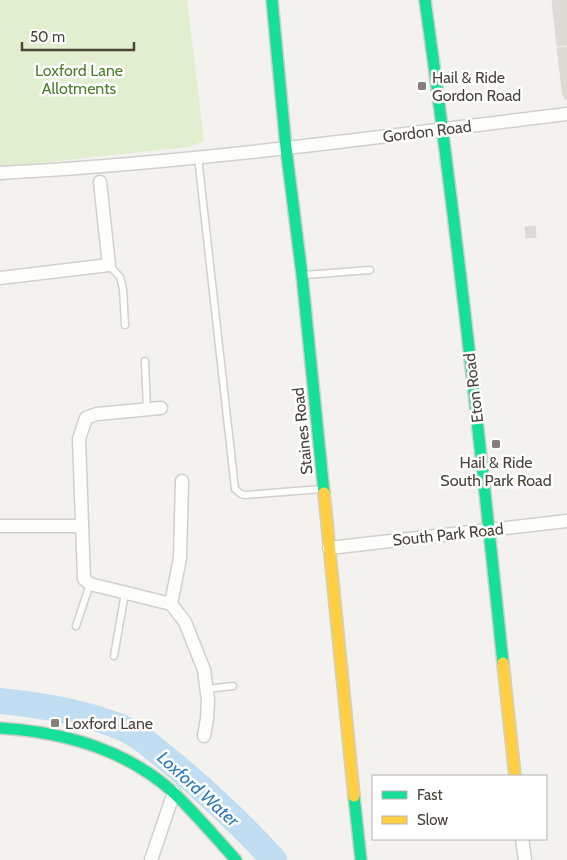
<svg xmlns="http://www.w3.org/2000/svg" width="567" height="860" font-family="Cabin,sans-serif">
  <rect width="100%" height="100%" fill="#f4f2ee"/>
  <!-- green -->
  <polygon fill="#e1eecf" points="0,0 187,0 204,141 188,147 0,167"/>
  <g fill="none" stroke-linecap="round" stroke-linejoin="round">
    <!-- river -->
    <path stroke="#c0ddf1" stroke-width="26" d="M0,701C39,705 79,711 115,725C137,732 154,749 172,763C208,793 242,825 274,860"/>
  </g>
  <!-- building -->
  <g fill="#dedbd6" stroke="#dcd9d4">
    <polygon points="552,0 567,0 567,45 557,46"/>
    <polygon points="567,47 567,99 565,99 564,96 563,96 557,48"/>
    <polygon points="535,226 536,237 526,238 525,227"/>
  </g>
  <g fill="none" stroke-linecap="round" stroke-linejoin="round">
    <!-- lane casing -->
    <g stroke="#d2d0cb" stroke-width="9">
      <g id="lane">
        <polyline points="198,157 235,489 241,494 245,495 322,489"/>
        <polyline points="109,265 120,277 123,289 125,325"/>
        <polyline points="304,275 370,270"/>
        <polyline points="145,361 147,410"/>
        <polyline points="76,626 90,584"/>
        <polyline points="114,656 125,593"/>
        <polyline points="207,689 233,686"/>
      </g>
    </g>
    <!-- street casing -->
    <g stroke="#d2d0cb" stroke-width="15">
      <g id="street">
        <path d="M0,173C190,163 378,137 567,114"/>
        <polyline points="0,278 109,265 100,182"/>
        <polyline points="161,408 97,414 86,418 79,439 84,579 90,584 171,604 185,622 204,670 208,700 207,719 204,736"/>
        <polyline points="0,526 81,526"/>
        <polyline points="329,548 567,521"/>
        <polyline points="171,604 180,558 182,481"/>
        <polyline points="522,839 525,860"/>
        <polyline points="151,860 174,792"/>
      </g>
    </g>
    <!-- fast casing -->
    <g stroke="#d3cfc5" stroke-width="14">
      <g id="fast">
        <polyline points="272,0 286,148 302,275 324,493"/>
        <path d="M425,0C456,221 480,442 503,663"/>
        <path d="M0,728C64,732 126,749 174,793C196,814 216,838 236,860"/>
        <polyline points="354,796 361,860"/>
      </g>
    </g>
    <!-- slow casing -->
    <g stroke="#d3cfc5" stroke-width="14">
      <g id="slow">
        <polyline points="324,493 354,796"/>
        <polyline points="503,663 515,776"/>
      </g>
    </g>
    <!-- lane -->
    <use href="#lane" stroke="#fdfdfc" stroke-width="6"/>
    <!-- street -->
    <use href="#street" stroke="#fdfdfc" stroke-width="12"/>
    <!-- fast -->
    <use href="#fast" stroke="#16e098" stroke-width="11"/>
    <!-- slow -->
    <use href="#slow" stroke="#ffcf43" stroke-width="11"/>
  </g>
  <!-- markers -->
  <g fill="#868178" stroke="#fff" stroke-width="2">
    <rect x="417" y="81" width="10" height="10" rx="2.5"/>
    <rect x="491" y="439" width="10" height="10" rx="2.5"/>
    <rect x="50" y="718" width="10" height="10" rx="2.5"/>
  </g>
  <g text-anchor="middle" stroke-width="5" stroke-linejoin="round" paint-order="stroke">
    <!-- park labels -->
    <g font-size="16" fill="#4a7f2a" stroke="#fff">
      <text x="79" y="76">Loxford Lane<tspan x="79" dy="18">Allotments</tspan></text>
    </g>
    <!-- poi labels -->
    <g font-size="16" fill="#4b4439" stroke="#fff" text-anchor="start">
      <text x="432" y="83">Hail &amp; Ride<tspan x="432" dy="18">Gordon Road</tspan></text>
      <text x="496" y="468" text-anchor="middle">Hail &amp; Ride<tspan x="496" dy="18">South Park Road</tspan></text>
      <text x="65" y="729">Loxford Lane</text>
    </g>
    <!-- street labels -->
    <g font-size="16" fill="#4b4439" stroke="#fff">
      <text transform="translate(427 131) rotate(-7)" y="6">Gordon Road</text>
      <text transform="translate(473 388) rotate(-97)" y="6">Eton Road</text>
      <text transform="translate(302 431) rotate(-96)" y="6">Staines Road</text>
      <text transform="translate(448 534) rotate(-6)" y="6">South Park Road</text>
    </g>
    <!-- water labels -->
    <g font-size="18" font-style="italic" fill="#2e7ab2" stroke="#fff">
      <text transform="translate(198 789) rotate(42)" y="6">Loxford Water</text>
    </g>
  </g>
  <!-- legend -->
  <rect x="372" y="775" width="175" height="65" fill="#ffffff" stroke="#b7b4b0"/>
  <rect x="382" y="791" width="25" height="8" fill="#16e098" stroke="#b7b4b0"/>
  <text x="417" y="800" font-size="15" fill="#4b4439">Fast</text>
  <rect x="382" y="816" width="25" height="8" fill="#ffcf43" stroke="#b7b4b0"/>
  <text x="417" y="825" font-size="15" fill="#4b4439">Slow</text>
  <!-- scale -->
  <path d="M22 42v8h112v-8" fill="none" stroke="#4b4439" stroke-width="2.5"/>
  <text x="30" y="42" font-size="15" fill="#4b4439" stroke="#ffffff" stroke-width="4" paint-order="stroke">50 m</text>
</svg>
